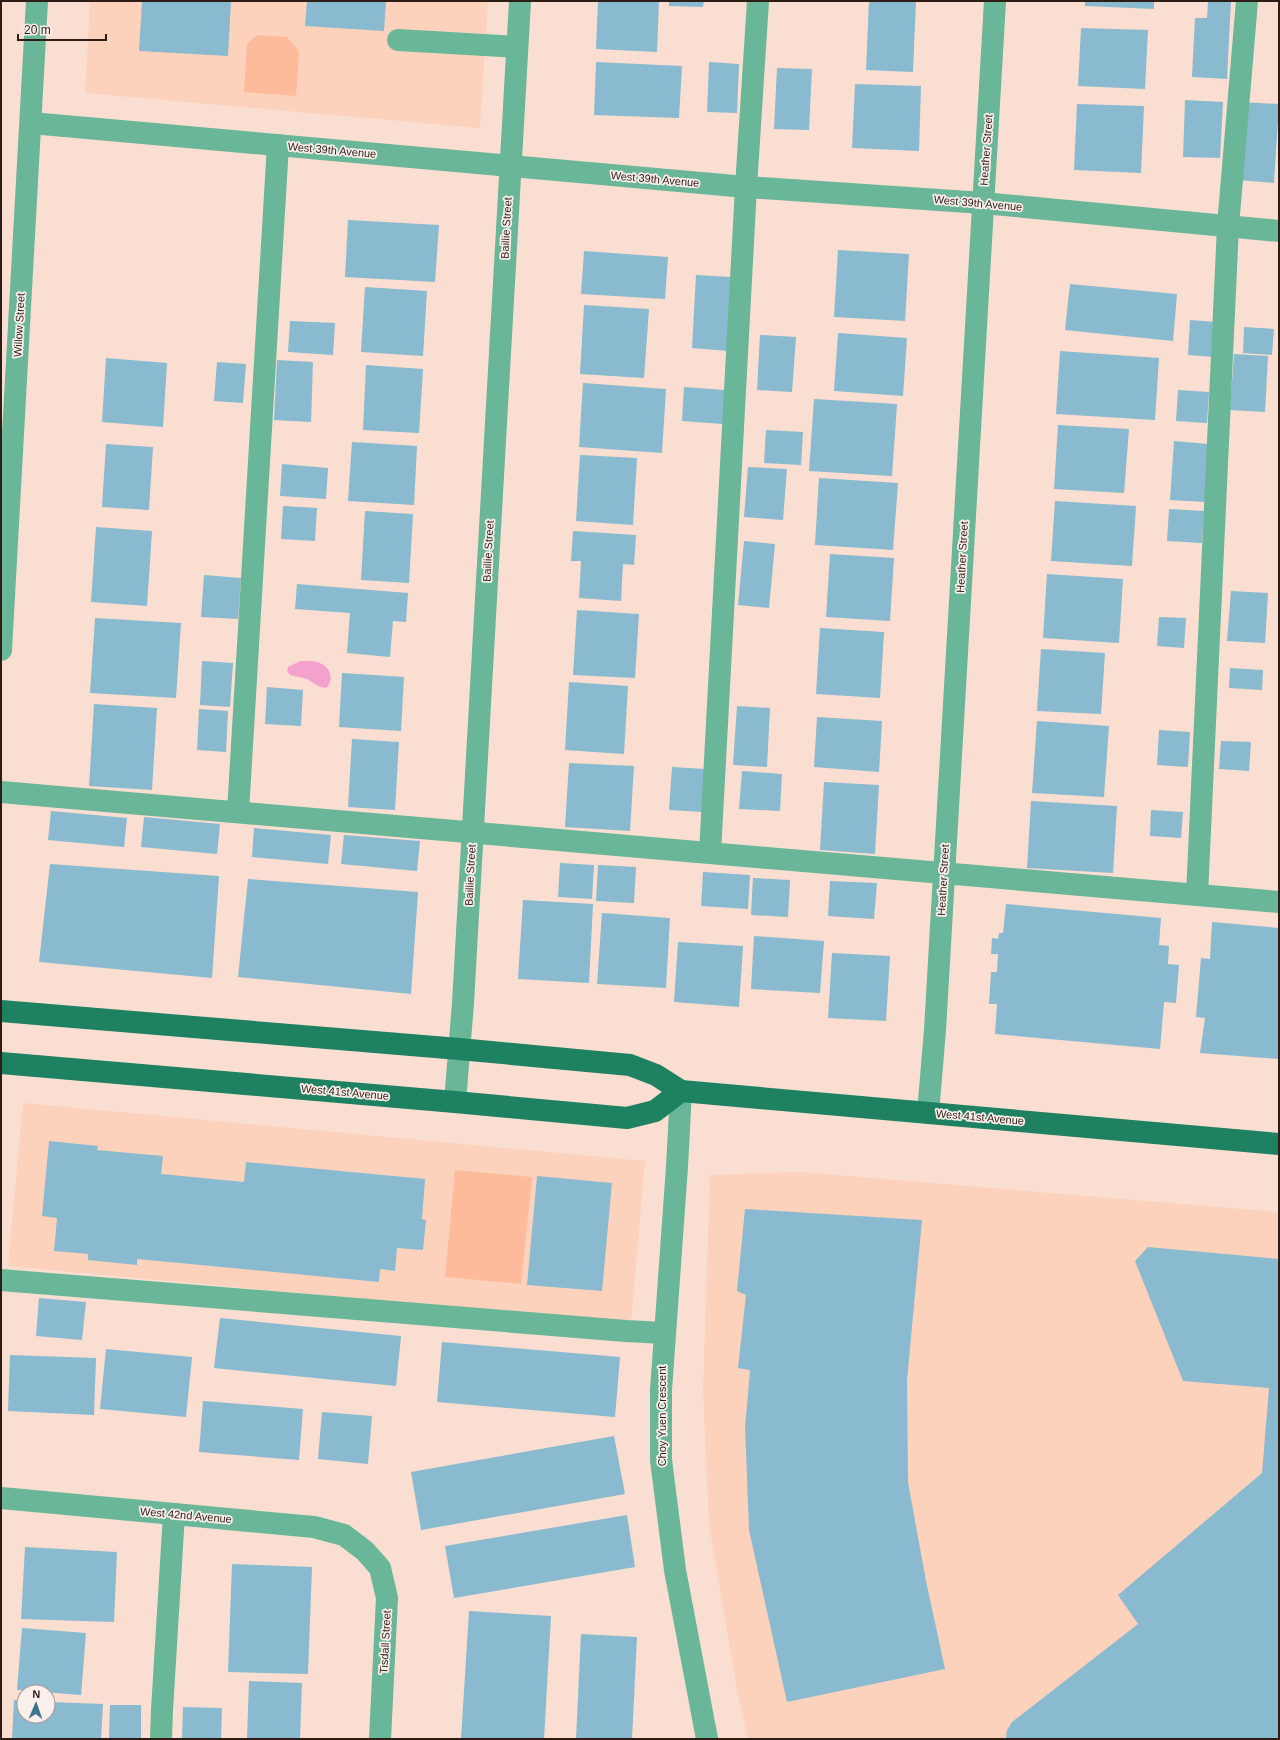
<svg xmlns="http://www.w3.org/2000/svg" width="1280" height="1740" font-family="Arial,sans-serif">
  <rect width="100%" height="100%" fill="#faded1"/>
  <!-- built -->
  <g fill="#fcd2bd">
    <polygon points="90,1 488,1 480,128 85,93"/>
    <polygon points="23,1103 645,1161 631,1324 8,1266"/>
    <polygon points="798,1172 1279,1212 1279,1739 748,1739 737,1690 709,1525 703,1391 710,1175"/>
  </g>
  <!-- green -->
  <g fill="#fdbb9c">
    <polygon points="257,35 287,37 299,51 296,96 244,92 247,44"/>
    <polygon points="455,1170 532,1177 521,1284 445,1277"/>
  </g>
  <!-- water -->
  <path fill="#f4a2cd" d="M300,661C306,661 316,660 322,664C331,669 334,681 326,688L318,686L307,679L290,675L287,671L288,667Z"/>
  <!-- building -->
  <g fill="#89bacf">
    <polygon points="142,1 231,1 228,56 139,51"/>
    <polygon points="307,1 386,1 384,31 305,26"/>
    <polygon points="598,1 659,1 657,52 596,49"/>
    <polygon points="669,1 704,1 703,7 669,6"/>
    <polygon points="869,1 916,1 913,72 866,70"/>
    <polygon points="1085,1 1154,1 1154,9 1085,6"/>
    <polygon points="1208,1 1231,1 1227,79 1192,77 1195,18 1207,18"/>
    <polygon points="1081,28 1148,30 1145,89 1078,86"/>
    <polygon points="596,62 682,66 679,118 594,115"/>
    <polygon points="709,62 739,64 737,113 707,112"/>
    <polygon points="777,68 812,69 809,130 774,129"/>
    <polygon points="855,84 921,86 919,151 852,148"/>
    <polygon points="1185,100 1223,102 1220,158 1183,157"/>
    <polygon points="1241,102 1279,104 1274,183 1236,180"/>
    <polygon points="1077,104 1144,106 1141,173 1074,170"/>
    <polygon points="348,220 439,225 435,282 345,277"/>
    <polygon points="838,250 909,254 905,321 834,317"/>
    <polygon points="584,251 668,257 665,299 581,294"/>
    <polygon points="696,275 732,277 728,351 692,348"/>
    <polygon points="1070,284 1177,294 1173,341 1065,330"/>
    <polygon points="365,287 427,291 423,356 361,352"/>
    <polygon points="584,305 649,309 644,378 580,374"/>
    <polygon points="1190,320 1216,322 1214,357 1188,355"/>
    <polygon points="290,321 335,323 333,355 288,352"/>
    <polygon points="1244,327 1274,329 1272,355 1243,353"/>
    <polygon points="838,333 907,338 903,396 834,391"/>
    <polygon points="760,335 796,337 792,392 757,390"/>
    <polygon points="1060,351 1159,358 1155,420 1056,414"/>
    <polygon points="1234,354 1268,356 1265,412 1230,410"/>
    <polygon points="106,358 167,363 163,427 102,422"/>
    <polygon points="277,360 313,362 311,422 274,420"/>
    <polygon points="217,362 246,364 243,403 214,401"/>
    <polygon points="366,365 423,369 419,433 363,430"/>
    <polygon points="583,383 666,389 662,453 579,447"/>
    <polygon points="684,387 725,390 723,424 682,421"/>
    <polygon points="1178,390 1209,392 1207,423 1176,421"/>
    <polygon points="814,399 897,404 892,476 809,471"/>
    <polygon points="1058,425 1129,429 1124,493 1054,489"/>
    <polygon points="766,430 803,432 801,465 764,463"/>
    <polygon points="1174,441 1208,444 1205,502 1170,500"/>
    <polygon points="352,442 417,446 414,505 348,501"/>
    <polygon points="106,444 153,447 149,510 102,507"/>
    <polygon points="580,455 637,458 633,525 576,521"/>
    <polygon points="282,464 328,468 326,499 280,496"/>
    <polygon points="748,467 787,469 783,520 744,517"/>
    <polygon points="819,478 898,483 893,550 815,545"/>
    <polygon points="1055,501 1136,506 1132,566 1051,561"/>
    <polygon points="283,506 317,508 315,541 281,539"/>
    <polygon points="1169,509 1204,511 1202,543 1167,541"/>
    <polygon points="365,511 413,514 409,583 361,580"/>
    <polygon points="96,527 152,531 147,606 91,602"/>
    <polygon points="573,531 636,535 634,565 623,564 621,601 579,598 581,561 571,561"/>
    <polygon points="744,541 775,544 769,608 738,605"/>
    <polygon points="830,554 894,558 890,621 826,617"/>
    <polygon points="1047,574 1123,579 1119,643 1043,638"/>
    <polygon points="204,575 241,578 238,619 201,617"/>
    <polygon points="297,584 408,593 406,622 393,621 390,657 347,653 350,613 295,609"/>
    <polygon points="1231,591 1268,593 1265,643 1227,641"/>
    <polygon points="577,610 639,614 635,678 573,675"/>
    <polygon points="1159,617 1186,618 1184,648 1157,646"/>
    <polygon points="95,618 181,623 176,698 90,693"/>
    <polygon points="820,628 884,632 880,698 816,694"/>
    <polygon points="1041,649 1105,653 1101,714 1037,711"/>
    <polygon points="202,661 233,663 230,707 200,705"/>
    <polygon points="1230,668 1263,670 1262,690 1229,688"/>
    <polygon points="342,673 404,677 401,731 339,727"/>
    <polygon points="569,682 628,686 624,754 565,750"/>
    <polygon points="267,687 303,690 301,726 265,724"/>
    <polygon points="94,704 157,708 152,790 89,786"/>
    <polygon points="737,706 770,708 767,767 733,765"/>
    <polygon points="199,709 228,711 226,752 197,750"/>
    <polygon points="817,717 882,721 879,772 814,767"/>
    <polygon points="1037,721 1109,726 1104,797 1032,793"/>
    <polygon points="1159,730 1190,732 1188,767 1157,765"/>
    <polygon points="352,739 399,742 395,810 348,807"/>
    <polygon points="1221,741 1251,742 1249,771 1219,769"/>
    <polygon points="569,763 634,766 630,831 565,827"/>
    <polygon points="672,767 705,769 703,812 669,810"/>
    <polygon points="742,771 782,774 780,811 739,809"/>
    <polygon points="824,782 879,785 875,854 820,850"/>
    <polygon points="1031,801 1117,806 1113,873 1027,868"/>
    <polygon points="1151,810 1183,812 1181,838 1150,836"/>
    <polygon points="51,811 127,818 124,847 48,840"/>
    <polygon points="144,817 220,824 217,854 141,847"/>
    <polygon points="254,828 331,835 328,864 252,857"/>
    <polygon points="344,835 420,841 417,871 341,864"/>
    <polygon points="560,863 594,865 592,899 558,897"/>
    <polygon points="50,864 219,876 212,978 39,962"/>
    <polygon points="598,865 636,867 634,903 596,901"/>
    <polygon points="703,872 750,875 748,909 701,906"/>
    <polygon points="753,878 790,880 788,917 751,915"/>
    <polygon points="248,879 418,892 411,994 238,977"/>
    <polygon points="830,881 877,883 874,919 828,916"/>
    <polygon points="523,900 593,904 589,983 518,979"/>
    <polygon points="1006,904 1161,918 1159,945 1169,946 1168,964 1179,965 1176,1003 1164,1002 1160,1049 995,1034 997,1004 989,1004 991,972 997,972 998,954 991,954 992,938 998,939 999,933 1003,933"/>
    <polygon points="602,913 670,918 666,988 597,984"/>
    <polygon points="1212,922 1279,928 1279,1059 1200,1053 1205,1018 1196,1017 1201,958 1210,959"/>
    <polygon points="754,936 824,941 820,993 751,989"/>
    <polygon points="678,942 743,946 739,1007 674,1002"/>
    <polygon points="832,953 890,956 886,1021 828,1018"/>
    <polygon points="49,1141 98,1146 97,1150 163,1156 161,1174 244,1182 246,1162 425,1179 422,1219 426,1220 423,1250 397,1248 395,1271 380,1269 379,1282 137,1259 137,1265 88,1260 88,1254 54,1251 57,1218 42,1216"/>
    <polygon points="537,1176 612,1183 602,1291 527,1285"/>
    <polygon points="745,1209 922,1220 907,1380 908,1482 926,1581 945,1669 787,1702 749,1530 745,1427 750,1370 738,1368 746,1295 737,1291"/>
    <polygon points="1148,1247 1279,1259 1279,1739 1006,1739 1007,1730 1012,1722 1138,1624 1118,1595 1262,1473 1269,1388 1183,1381 1135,1261"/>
    <polygon points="39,1298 86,1302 82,1340 36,1336"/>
    <polygon points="220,1318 401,1336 396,1386 214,1368"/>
    <polygon points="442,1342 620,1357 615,1417 437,1402"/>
    <polygon points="106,1349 192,1357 186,1417 100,1409"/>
    <polygon points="10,1355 96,1358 94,1415 8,1411"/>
    <polygon points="203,1401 303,1409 299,1460 199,1452"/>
    <polygon points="322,1412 372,1416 368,1464 318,1459"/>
    <polygon points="614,1436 625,1494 421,1530 411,1472"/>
    <polygon points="627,1515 635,1567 454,1598 445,1546"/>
    <polygon points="25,1547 117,1552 114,1622 21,1619"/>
    <polygon points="232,1564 312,1567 308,1674 228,1672"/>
    <polygon points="469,1611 551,1616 544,1739 461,1739"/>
    <polygon points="22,1628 86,1633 81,1695 17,1690"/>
    <polygon points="581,1634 637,1637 632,1739 576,1739"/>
    <polygon points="249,1681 302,1683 300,1739 247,1739"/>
    <polygon points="14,1700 24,1701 24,1716 48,1716 48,1702 103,1704 101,1739 12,1739"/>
    <polygon points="110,1705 141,1705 141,1739 109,1738"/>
    <polygon points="183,1707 222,1708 221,1739 182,1739"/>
  </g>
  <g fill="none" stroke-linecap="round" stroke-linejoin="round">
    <!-- minor -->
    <g stroke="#69b698" stroke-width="22">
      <polyline points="398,40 517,47"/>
      <polyline points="31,123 746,187 983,203 1279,231"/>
      <polyline points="1,650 37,1"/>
      <polyline points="1,792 1279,902"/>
      <polyline points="238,812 278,145"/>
      <polyline points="710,853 746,187 758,1"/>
      <polyline points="1197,895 1228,226 1247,1"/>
      <polyline points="681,1091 677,1167 661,1390 661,1460 675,1570 707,1739"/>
      <polyline points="455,1102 463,1003 520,1"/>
      <polyline points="928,1113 935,1030 995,1"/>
      <polyline points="1,1280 626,1331 664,1333"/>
      <polyline points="1,1498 314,1527 344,1535 365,1551 380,1568 387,1598 380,1739"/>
      <polyline points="161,1739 162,1710 174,1514"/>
    </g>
    <!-- major -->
    <g stroke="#1e8162" stroke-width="22">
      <polyline points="1,1011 459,1049 630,1065 656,1075 681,1091 1279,1144"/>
      <polyline points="1,1063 455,1102 627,1118 655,1111 681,1091"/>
    </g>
  </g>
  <g text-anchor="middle" stroke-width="3.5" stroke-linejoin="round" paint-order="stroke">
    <!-- street labels -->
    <g font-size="11" fill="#2d1d15" stroke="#f9efeb">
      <text transform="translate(332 150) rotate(5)" y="4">West 39th Avenue</text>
      <text transform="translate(986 150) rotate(-86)" y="4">Heather Street</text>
      <text transform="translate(655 179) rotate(5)" y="4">West 39th Avenue</text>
      <text transform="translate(978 203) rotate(5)" y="4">West 39th Avenue</text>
      <text transform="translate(506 228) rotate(-87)" y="4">Baillie Street</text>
      <text transform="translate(19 325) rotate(-87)" y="4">Willow Street</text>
      <text transform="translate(488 551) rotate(-87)" y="4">Baillie Street</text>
      <text transform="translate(962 557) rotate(-87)" y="4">Heather Street</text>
      <text transform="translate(470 875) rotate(-87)" y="4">Baillie Street</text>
      <text transform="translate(943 880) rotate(-87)" y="4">Heather Street</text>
      <text transform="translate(345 1092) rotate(5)" y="4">West 41st Avenue</text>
      <text transform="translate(980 1117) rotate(5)" y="4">West 41st Avenue</text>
      <text transform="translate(662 1416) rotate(-90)" y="4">Choy Yuen Crescent</text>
      <text transform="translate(186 1515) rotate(5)" y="4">West 42nd Avenue</text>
      <text transform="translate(385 1642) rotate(-87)" y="4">Tisdall Street</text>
    </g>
  </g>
  <!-- border -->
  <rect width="1280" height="1740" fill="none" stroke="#2d1d15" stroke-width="4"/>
  <!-- north arrow -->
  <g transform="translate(36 1704) rotate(2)"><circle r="19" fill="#f9efeb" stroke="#a79b95"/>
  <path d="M0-3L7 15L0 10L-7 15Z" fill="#3a758d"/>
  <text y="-6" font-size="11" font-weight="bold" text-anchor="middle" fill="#2d1d15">N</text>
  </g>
  <!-- scale -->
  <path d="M18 34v6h88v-6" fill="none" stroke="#2d1d15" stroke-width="2"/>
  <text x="24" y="34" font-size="12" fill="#2d1d15" stroke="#f9efeb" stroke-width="3" paint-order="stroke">20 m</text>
</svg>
